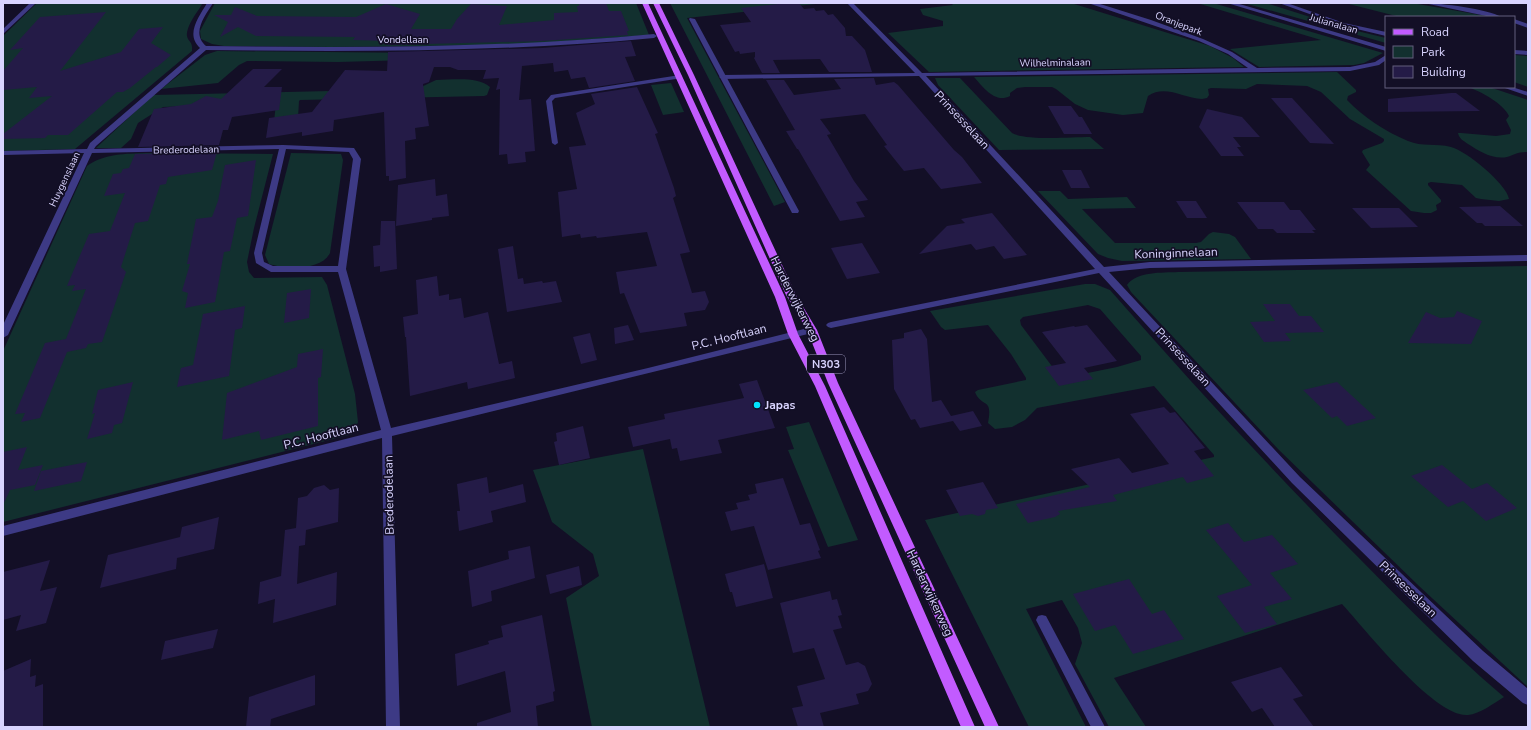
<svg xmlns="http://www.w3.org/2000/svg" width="1531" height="730" font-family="'Nunito Sans',sans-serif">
  <rect width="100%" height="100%" fill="#130f26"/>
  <!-- green -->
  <g fill="#12302f" fill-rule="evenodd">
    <path d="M37,3H203C198,11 186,26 187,36C188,42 193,41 192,51L75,149L3,151V36Z"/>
    <polygon points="215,3 636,3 649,35 513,45 330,47 224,46 212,44 201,39 200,31"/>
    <polygon points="670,3 825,3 687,18 785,202 774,206"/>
    <polygon points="951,3 1071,3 1210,46 1233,58 1244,67 929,72 888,33 943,26 943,21 923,15 920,9 953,5"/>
    <polygon points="1197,3 1213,3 1383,53 1364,63 1354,65 1259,67 1230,49 1321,40"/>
    <polygon points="1244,3 1266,3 1345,28 1386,38 1386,43"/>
    <polygon points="1345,3 1412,3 1492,17 1400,17"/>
    <polygon points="217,51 424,53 410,60 338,62 247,61 239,65 218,83 161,89 205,55"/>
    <polygon points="1514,55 1528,56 1528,87 1514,82"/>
    <path d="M1337,72L1356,90V92L1348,96L1347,100C1363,117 1386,132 1408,141C1422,147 1436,143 1451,147C1465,150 1507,184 1509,199L1499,201L1481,199L1476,198L1462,185L1431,182L1428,183V185L1441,200V202L1436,205L1437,210L1431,213H1424L1411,211L1366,170L1370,165L1362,152L1363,150L1382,143L1384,141V139L1350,119L1321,92L1307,86L1257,84L1246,89L1211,88L1208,89L1209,95L1207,98L1202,99C1183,98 1165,84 1148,96L1143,113L1123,115L1088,110L1075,104L1056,89L1052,87H1025L1017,88L1010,93V96C995,104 983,87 974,77Z"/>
    <path d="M935,78H960L1012,133C1026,141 1072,137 1090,137L1104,149L999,150L938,85Z"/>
    <path d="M436,80C453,80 477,76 490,87L487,95L484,96L300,100L299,101L298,118L274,122L276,103L163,107L138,123L131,139L121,148H96L153,95L417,89Z"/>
    <polygon points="671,83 684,112 663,115 651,85"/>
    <path d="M1468,87H1489L1528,100V152C1516,152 1517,154 1507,157C1493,160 1479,151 1468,144C1464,141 1459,139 1458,133H1461L1496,136L1510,134L1511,130L1506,120L1509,116C1504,104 1480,91 1468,87Z"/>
    <path d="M146,153L273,154L254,228L247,262L249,272L254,278L322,277L327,285L355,394L358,422L353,434L3,522V351L87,166C105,153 126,154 146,153Z"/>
    <path d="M291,153L341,154L343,160L330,253C321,271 285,269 269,264L265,255Z"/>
    <polygon points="1038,191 1060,191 1068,199 1127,197 1136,208 1082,209 1115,243 1196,243 1201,242 1209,234 1213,232 1229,234 1235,237 1251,259 1122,261 1108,258 1098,254"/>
    <path d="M1528,266V687L1419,586L1279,450L1131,292L1127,285C1137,271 1162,273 1178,272Z"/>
    <path d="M1085,284H1095L1110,290C1184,375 1260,457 1338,537C1392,591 1445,647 1504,697C1494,703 1480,714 1468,715C1435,718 1365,629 1342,604L1114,678L1146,727H1109L1075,664L1082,643L1078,628L1062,600L1026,609L1086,727H1029L925,520L1214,457V455L1154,386L1037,408L1025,420L1012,427L995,429L988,423C993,396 982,409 975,392L978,390L1026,380V378L1011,354L988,325L945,330L941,327L930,311ZM1088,305L1100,309L1141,356V360L1117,367L1068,377L1057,373L1021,325L1020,320L1023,317Z"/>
    <polygon points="809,422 858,540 828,547 788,450 794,449 786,427"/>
    <polygon points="643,449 710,727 592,727 566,598 599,576 593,554 552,522 533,470"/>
  </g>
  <!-- building -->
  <g fill="#241b47">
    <polygon points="590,3 606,3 609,11 621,11 629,31 627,31 628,35 542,41 388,45 388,41 353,40 355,37 256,36 238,27 220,37 228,22 214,15 231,15 235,7 257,16 356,17 386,4 420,14 411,29 451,29 457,19 471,4 507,6 499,25 554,20 554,13 578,12 577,6 579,6 579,4"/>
    <polygon points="788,3 799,3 804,9 814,8 816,11 824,10 828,15 833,14 845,28 846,36 852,36 865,50 872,72 829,72 820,59 773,60 780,73 762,73 754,58 755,57 755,52 740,54 739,51 735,52 720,25 751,22 741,8"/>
    <polygon points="106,12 60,71 121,52 139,29 163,27 151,43 171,55 157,67 153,67 156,67 130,88 123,92 117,92 68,135 48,135 45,138 3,139 3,134 52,96 29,98 37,87 3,90 3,71 23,48 10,50 40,17"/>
    <polygon points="631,41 636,56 625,57 635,81 589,88 585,77 571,79 568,70 554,72 553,63 522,66 519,100 531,99 535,151 525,152 526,162 508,164 507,154 499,155 500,89 496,90 499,78 483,79 486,70 458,70 450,67 434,67 429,82 423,84 429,126 415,128 416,139 405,141 406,178 389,181 389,176 386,176 384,112 334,120 333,131 302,136 302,132 266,138 269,118 312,112 345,70 387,71 388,52 542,48"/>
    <polygon points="253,69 282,69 264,87 282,87 279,110 232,117 228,130 223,130 219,145 138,147 154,109 191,104 206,96 221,99"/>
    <polygon points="874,78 876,85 894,82 898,85 954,150 962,157 982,183 941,189 924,168 904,171 884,146 887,145 865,114 820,119 831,134 827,135 854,181 868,200 856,202 865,217 840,221 798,149 797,149 786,131 795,130 766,80 784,80 794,95 841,89 834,79"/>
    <polygon points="637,87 658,133 655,134 674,188 676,196 673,198 690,252 680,254 692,293 705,291 709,302 705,310 684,313 687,326 640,333 624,293 620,294 616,272 657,266 647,232 597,238 596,236 581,238 580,234 562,237 558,192 577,189 569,147 586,145 576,113 595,104 591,94"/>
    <polygon points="1451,93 1456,93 1480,111 1388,112 1388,99"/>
    <polygon points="1271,98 1292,98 1334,144 1310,143"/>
    <polygon points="1048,106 1071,106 1079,117 1082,117 1092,134 1064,134"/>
    <polygon points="1207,109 1242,117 1260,137 1233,137 1241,147 1237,147 1244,156 1221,156 1199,127"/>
    <polygon points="217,152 212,170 168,177 166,184 160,185 148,221 135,223 121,267 126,272 102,342 88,344 86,348 67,352 40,418 21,422 25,413 15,414 45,343 66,339 86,289 72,291 75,285 67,286 89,234 110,231 125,193 104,196 113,174 121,173 123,169 129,168 135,154"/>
    <polygon points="256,160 248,216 237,218 230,251 224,252 215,302 185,308 188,293 182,291 190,264 187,264 196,219 212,217 218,201 225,165"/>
    <polygon points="1062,170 1081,170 1090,188 1071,188"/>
    <polygon points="435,179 436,196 447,194 449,216 432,218 432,220 396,226 398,185"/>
    <polygon points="1176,201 1196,201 1207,218 1187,218"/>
    <polygon points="1237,202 1284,202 1290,210 1300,210 1316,230 1312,230 1315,233 1277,233 1273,229 1258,229"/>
    <polygon points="1500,206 1523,226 1485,226 1482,223 1477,223 1459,207"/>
    <polygon points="1352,208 1399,208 1418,227 1371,228"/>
    <polygon points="992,213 1027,255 1004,259 994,246 976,250 971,244 919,254 947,226 965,223 961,219"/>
    <polygon points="381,221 395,221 397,269 380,272 380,266 374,267 373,246 380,245"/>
    <polygon points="862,243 880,273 847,279 831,248"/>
    <polygon points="513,246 518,279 523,278 524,284 542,281 543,283 556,281 562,302 507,312 498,249"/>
    <polygon points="437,276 439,296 449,294 449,300 461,298 464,318 488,312 499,364 512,361 515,378 468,389 467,382 410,396 406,337 405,337 403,317 418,314 416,280"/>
    <polygon points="311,289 309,318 284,323 287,293"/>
    <polygon points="1263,304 1290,304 1299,316 1311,316 1324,332 1285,333 1291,341 1264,342 1250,322 1275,321"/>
    <polygon points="245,306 242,328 235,330 229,376 177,387 181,368 193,365 203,314"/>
    <polygon points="1457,311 1482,321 1471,344 1408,343 1426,312 1440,318 1454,317"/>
    <polygon points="628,325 634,340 615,344 614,328"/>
    <polygon points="1087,325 1117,361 1084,368 1093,379 1059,386 1045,367 1066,363 1042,332 1074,326 1075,327"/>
    <polygon points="921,329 927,339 932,402 941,400 951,416 973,411 982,426 960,431 953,421 920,428 915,419 911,420 894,389 892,340 904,338 904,333"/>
    <polygon points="590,333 597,360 581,364 573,337"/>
    <polygon points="323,349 321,377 318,378 318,426 261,440 259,431 222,440 227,393 297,367 298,354"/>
    <polygon points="757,380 775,428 718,440 722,453 680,461 677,448 672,449 670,439 633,447 628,427 665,419 664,414 744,398 739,384"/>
    <polygon points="133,382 122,423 114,425 112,433 87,439 95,413 92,414 98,390"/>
    <polygon points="1337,382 1376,418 1347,426 1337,416 1332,418 1303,390"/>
    <polygon points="1164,407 1170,413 1175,412 1205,448 1194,451 1214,476 1187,483 1183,477 1113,495 1117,501 1058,511 1060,514 1055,517 1028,523 1016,504 1090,487 1071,469 1119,458 1132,473 1169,464 1130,414"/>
    <polygon points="583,426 590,458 559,465 554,442 557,441 556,433"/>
    <polygon points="27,447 18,470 43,465 35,485 10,490 3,505 3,452"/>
    <polygon points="87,462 81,481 34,491 41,471"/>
    <polygon points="1442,465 1472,489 1487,483 1517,508 1486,521 1463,501 1448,507 1411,476"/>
    <polygon points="487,477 489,493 523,484 526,502 491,511 493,522 459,531 457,511 460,511 457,484"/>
    <polygon points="783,478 800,525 810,523 820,550 818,551 821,558 768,570 754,526 731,531 725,512 738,509 736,503 750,500 748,495 757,493 755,484"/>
    <polygon points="983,482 998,508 986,510 985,514 978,516 972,514 960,516 946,490"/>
    <polygon points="324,485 330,490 339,488 338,522 306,530 305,545 299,546 297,584 337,572 336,605 273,623 275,599 258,604 260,582 281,576 285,530 296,528 298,498 307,496 314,488"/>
    <polygon points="219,517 214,549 177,558 176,569 100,588 108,555 180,537 182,527"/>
    <polygon points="1228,523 1244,542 1272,535 1298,564 1270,573 1292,599 1264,607 1277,624 1245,633 1217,596 1252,585 1206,530"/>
    <polygon points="530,546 535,578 491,591 492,601 472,607 468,571 509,559 508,551"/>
    <polygon points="50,560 40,591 57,587 46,623 16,631 21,615 3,620 3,572"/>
    <polygon points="764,564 773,598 736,607 732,592 730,592 725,574"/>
    <polygon points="579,566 582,585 550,594 546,575"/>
    <polygon points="1129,579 1152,614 1164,610 1184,639 1133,654 1115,625 1095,631 1073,594"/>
    <polygon points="830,591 832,600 837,599 842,615 838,616 842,628 833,630 846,665 858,662 865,666 872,684 868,691 856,694 859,704 820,713 824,727 798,727 792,708 803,706 797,686 825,679 814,648 793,653 780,603"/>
    <polygon points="542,615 555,691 553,692 554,701 536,706 538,727 477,727 477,723 511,712 505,671 457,686 455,654 489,644 488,641 503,637 501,626"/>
    <polygon points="218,629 213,648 161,660 165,641"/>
    <polygon points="31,659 30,677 36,675 35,687 43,684 43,727 3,727 3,671"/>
    <polygon points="1281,667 1303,696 1293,699 1314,727 1275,727 1262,708 1252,712 1231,682"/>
    <polygon points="315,675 315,705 271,719 270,727 246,727 249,697"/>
  </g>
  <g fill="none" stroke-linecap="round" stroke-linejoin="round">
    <!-- service -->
    <g fill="#3d3a85" fill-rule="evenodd">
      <polygon points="690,18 695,19 799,211 798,213 792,213 791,211 689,19"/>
      <polygon points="680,75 682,76 682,78 555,98 552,101 558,143 555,145 552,143 546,101 551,95"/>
      <polygon points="1042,615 1046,616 1105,727 1091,727 1036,620 1038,616"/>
    </g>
    <!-- minor -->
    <g fill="#3d3a85" fill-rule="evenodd">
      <polygon points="30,3 36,3 3,34 3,29"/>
      <path d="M207,3H213C205,16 191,33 206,46C355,48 505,48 654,34L657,36L654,38C505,52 355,52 206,50L96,146L94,149L283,145L354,148L361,159L346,269L391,428L648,368L812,327L817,330L812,333L392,436L400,727H386L382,438L3,536V526L381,430L338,272H271L256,263L254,253L279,149L92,153L8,335L3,338V325L84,153L3,155V151L87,149L90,143L200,48C185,34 199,17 207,3ZM286,149L349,152L353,159L338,266H273L264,262L262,253Z"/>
      <polygon points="847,3 853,3 922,73 1248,68 1228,54 1199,41 1088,3 1097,3 1151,20 1203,39 1232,52 1257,68 1350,67 1375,62 1386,55 1386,60 1379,65 1350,71 926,76 1104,267 1150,262 1528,255 1528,261 1150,268 1109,272 1300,477 1483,651 1528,689 1528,705 1523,703 1473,661 1292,483 1099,273 831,328 828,327 826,325 828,323 831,322 1095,269 919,76 722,79 719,77 722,75 915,73"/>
      <polygon points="1227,3 1236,3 1386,47 1386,51"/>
      <polygon points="1279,3 1287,3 1344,23 1386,32 1386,36 1340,25"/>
      <path d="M1424,3C1440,3 1488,9 1501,17H1491Z"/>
      <polygon points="1514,19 1528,24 1528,28 1514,23"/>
      <polygon points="1514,50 1528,51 1528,55 1514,54"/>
      <polygon points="1502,87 1512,87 1528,92 1528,96"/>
    </g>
    <!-- primary -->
    <g fill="#c25bff" fill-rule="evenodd">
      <polygon points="642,3 648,3 785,297 798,334 825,386 975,727 961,727 815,386 788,334 775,297"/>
      <polygon points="653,3 659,3 694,75 796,295 817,330 838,383 999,727 985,727 828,383 807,330 786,295 688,75"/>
    </g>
  </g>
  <!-- markers -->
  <circle fill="#00e5ff" stroke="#130f26" stroke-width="1.5" cx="757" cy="405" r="4"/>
  <g text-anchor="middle" stroke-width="3.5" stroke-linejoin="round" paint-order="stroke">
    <!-- far-street labels -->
    <g font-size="10" fill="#d9d4ff" stroke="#130f26">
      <text transform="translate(1179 23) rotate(21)" y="4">Oranjepark</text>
      <text transform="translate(1334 23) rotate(16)" y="4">Julianalaan</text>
      <text x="403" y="43">Vondellaan</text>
      <text transform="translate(1055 62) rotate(-1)" y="4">Wilhelminalaan</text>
      <text transform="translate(186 149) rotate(-1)" y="4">Brederodelaan</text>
      <text transform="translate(64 179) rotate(-65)" y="4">Huygenslaan</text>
    </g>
    <!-- shield labels -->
    <rect fill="#130f26" stroke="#9e99be" stroke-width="1" x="807" y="355" width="38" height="18" rx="3"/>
    <g font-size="11" font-weight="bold" fill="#d9d4ff">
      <text x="826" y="368">N303</text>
    </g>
    <!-- street labels -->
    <g font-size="12" fill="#d9d4ff" stroke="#130f26">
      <text transform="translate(962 120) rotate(47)" y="4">Prinsesselaan</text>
      <text transform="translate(1176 253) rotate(-2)" y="4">Koninginnelaan</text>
      <text transform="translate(795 299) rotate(63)" y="4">Harderwijkerweg</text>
      <text transform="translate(729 337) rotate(-14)" y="4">P.C. Hooftlaan</text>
      <text transform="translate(1183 357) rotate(47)" y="4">Prinsesselaan</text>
      <text transform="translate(321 436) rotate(-14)" y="4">P.C. Hooftlaan</text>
      <text transform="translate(389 495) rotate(-91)" y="4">Brederodelaan</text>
      <text transform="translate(1408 589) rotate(44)" y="4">Prinsesselaan</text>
      <text transform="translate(930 593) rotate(65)" y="4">Harderwijkerweg</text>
    </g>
    <!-- poi labels -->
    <g font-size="12" font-weight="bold" fill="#d9d4ff" stroke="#130f26" text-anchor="start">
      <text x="765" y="409">Japas</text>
    </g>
  </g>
  <!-- border -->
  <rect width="1531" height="730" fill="none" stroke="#d9d4ff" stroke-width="8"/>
  <!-- legend -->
  <rect x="1385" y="16" width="130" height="72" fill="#130f26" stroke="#625e7d"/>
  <rect x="1393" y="29" width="20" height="6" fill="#c25bff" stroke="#625e7d"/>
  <text x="1421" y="36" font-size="12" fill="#d9d4ff">Road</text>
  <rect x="1393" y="46" width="20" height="12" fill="#12302f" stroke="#625e7d"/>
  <text x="1421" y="56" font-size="12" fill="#d9d4ff">Park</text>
  <rect x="1393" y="66" width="20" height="12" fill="#241b47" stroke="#625e7d"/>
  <text x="1421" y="76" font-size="12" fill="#d9d4ff">Building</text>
</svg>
